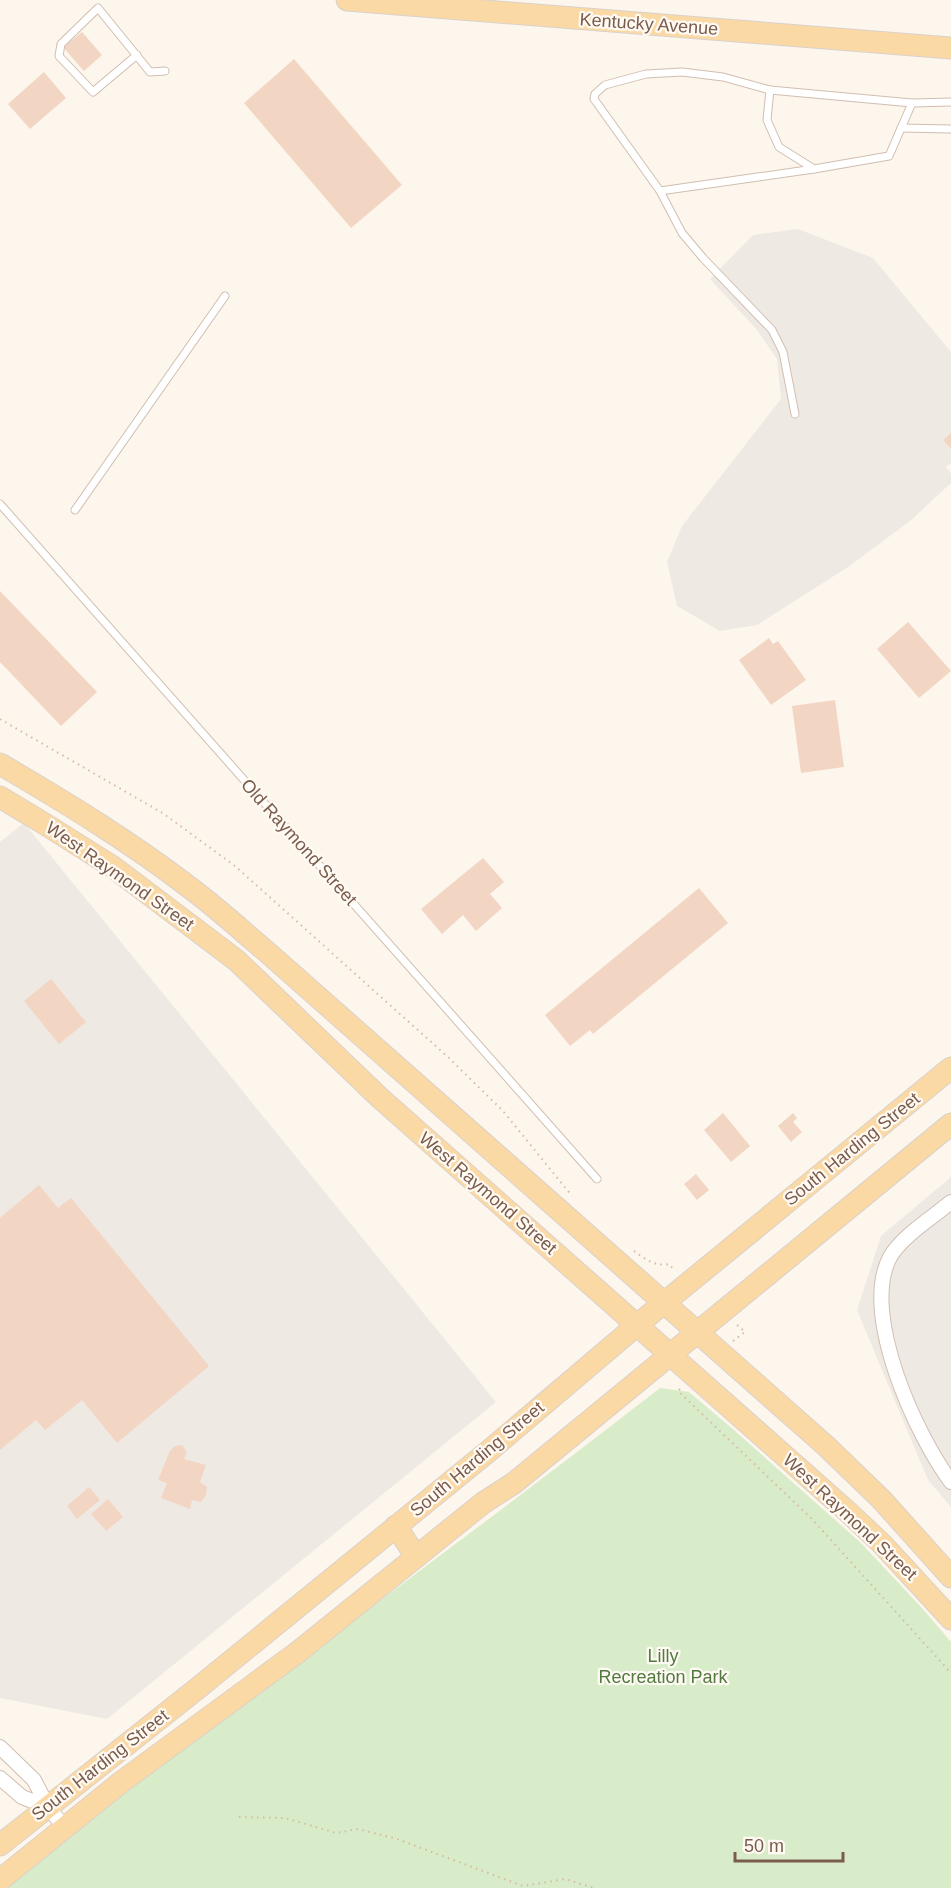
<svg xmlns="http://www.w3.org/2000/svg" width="951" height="1888" font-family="Arial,sans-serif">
  <rect width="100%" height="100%" fill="#fdf6ec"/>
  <!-- industrial -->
  <g fill="#efe9e4">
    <polygon points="798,229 873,258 951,352 951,433 943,440 951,449 951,463 946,467 951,474 951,483 910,521 848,567 757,625 720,631 677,606 667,562 682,526 781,399 777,359 757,330 710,279 753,235"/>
    <polygon points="24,823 496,1402 107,1719 0,1698 0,842"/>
    <polygon points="951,1177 951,1507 928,1480 857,1310 881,1236"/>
  </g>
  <!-- green -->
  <path fill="#d8ecc9" d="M660,1388L689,1392L734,1430L861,1543L922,1608L951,1642V1888H3C219,1717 443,1557 660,1388Z"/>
  <!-- building -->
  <g fill="#f3d5c3">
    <polygon points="82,32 102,55 84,71 63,47"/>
    <polygon points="294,59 402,185 351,228 244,103"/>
    <polygon points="44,72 66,98 30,129 8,104"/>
    <polygon points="951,433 951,449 943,440"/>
    <polygon points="0,591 97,692 61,726 0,662"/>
    <polygon points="908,622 951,671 919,698 877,649"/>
    <polygon points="769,638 773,644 778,641 806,680 771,705 739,660"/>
    <polygon points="835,700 844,767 801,773 792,706"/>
    <polygon points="483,858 504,882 490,894 502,908 476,931 463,915 442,934 421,909"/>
    <polygon points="699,888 728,923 593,1034 590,1030 570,1046 545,1015"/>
    <polygon points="51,979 86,1022 59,1044 24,1001"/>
    <polygon points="723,1113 750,1146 731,1162 704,1130"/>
    <polygon points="793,1113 797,1118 793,1122 802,1132 791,1142 778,1126"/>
    <polygon points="696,1174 709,1190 697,1200 684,1184"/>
    <polygon points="39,1185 58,1208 71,1198 209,1366 117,1443 82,1400 45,1430 36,1420 0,1450 0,1218"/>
    <polygon points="182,1445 187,1452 184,1459 206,1465 200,1482 207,1487 206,1495 201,1502 192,1500 190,1509 161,1498 167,1483 158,1480 170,1451 175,1446"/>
    <polygon points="89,1487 100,1500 77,1519 67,1506"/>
    <polygon points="108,1499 123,1517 106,1531 91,1514"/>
  </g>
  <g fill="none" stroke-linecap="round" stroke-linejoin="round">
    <!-- service casing -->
    <g stroke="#d1beb0" stroke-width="9">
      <g id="service">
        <polyline points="137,55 93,92 59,56 61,44 98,8 150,72 165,71"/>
        <polyline points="770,90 767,120 779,147 814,169 889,156 912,103 951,102"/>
        <polyline points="901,128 951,129"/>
        <polyline points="660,191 814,169"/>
        <polyline points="795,414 783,352 772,330 703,258 682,233 660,191 594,99 595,94 605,85 646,74 682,72 723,77 770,90 912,103"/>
        <polyline points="0,504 597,1179"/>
        <polyline points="75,510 225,296"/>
      </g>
    </g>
    <!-- minor casing -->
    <g stroke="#d1beb0" stroke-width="16">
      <g id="minor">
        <path d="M951,1202C933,1217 902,1236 890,1257C860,1314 916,1435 951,1482"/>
        <polyline points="0,1747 34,1780 48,1807 65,1828"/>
        <polyline points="0,1778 22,1797 48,1807"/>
      </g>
    </g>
    <!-- primary casing -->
    <g stroke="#dad1cd" stroke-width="23">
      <g id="primary">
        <polyline points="347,0 951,48"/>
        <path d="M0,764C65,802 129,841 189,887C216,907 241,930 267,952L825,1445L881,1499L951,1577"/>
        <polyline points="0,797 48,826 113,867 236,960 380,1098 848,1512 882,1544 951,1619"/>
        <polyline points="396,1526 416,1557"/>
        <polyline points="0,1845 198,1688 490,1450 637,1325 951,1068"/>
        <polyline points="0,1880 120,1783 298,1652 483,1503 514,1483 951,1124"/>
      </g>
    </g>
    <!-- path -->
    <g stroke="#d9b8a5" stroke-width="2" stroke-dasharray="1.5 4.5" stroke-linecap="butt">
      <polyline points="0,719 164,814 235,866 449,1058 503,1111 572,1196"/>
      <path d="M634,1251C645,1259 655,1267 669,1264L675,1271"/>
      <polyline points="733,1341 745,1332 736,1324"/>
      <polyline points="680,1389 678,1391 812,1519 951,1673"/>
      <polyline points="239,1817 285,1818 336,1833 358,1829 397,1839 523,1886 565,1879 594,1888"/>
    </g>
    <!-- service -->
    <use href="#service" stroke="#fff" stroke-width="7"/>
    <!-- minor -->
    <use href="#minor" stroke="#fff" stroke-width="14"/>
    <!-- primary -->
    <use href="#primary" stroke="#fbd9a5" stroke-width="21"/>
  </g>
  <g text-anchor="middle" stroke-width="4.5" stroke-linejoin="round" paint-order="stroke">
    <!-- street labels -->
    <g font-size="18" fill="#7a5c4d" stroke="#fffaf3">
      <text transform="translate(649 24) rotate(4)" y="6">Kentucky Avenue</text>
      <text transform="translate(299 842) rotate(48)" y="6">Old Raymond Street</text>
      <text transform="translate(120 876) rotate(35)" y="6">West Raymond Street</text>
      <text transform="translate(852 1149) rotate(-39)" y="6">South Harding Street</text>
      <text transform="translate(488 1193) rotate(41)" y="6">West Raymond Street</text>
      <text transform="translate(477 1459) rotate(-40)" y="6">South Harding Street</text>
      <text transform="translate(850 1517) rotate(43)" y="6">West Raymond Street</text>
      <text transform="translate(100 1765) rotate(-38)" y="6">South Harding Street</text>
    </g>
    <!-- park labels -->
    <g font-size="18" fill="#537a41" stroke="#fffaf3">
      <text x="663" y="1662">Lilly<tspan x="663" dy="21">Recreation Park</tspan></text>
    </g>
  </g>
  <!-- scale -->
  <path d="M735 1852v9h108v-9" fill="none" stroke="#7a5c4d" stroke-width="3"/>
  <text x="744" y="1852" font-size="18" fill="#7a5c4d" stroke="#fffaf3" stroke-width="4.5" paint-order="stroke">50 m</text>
</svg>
